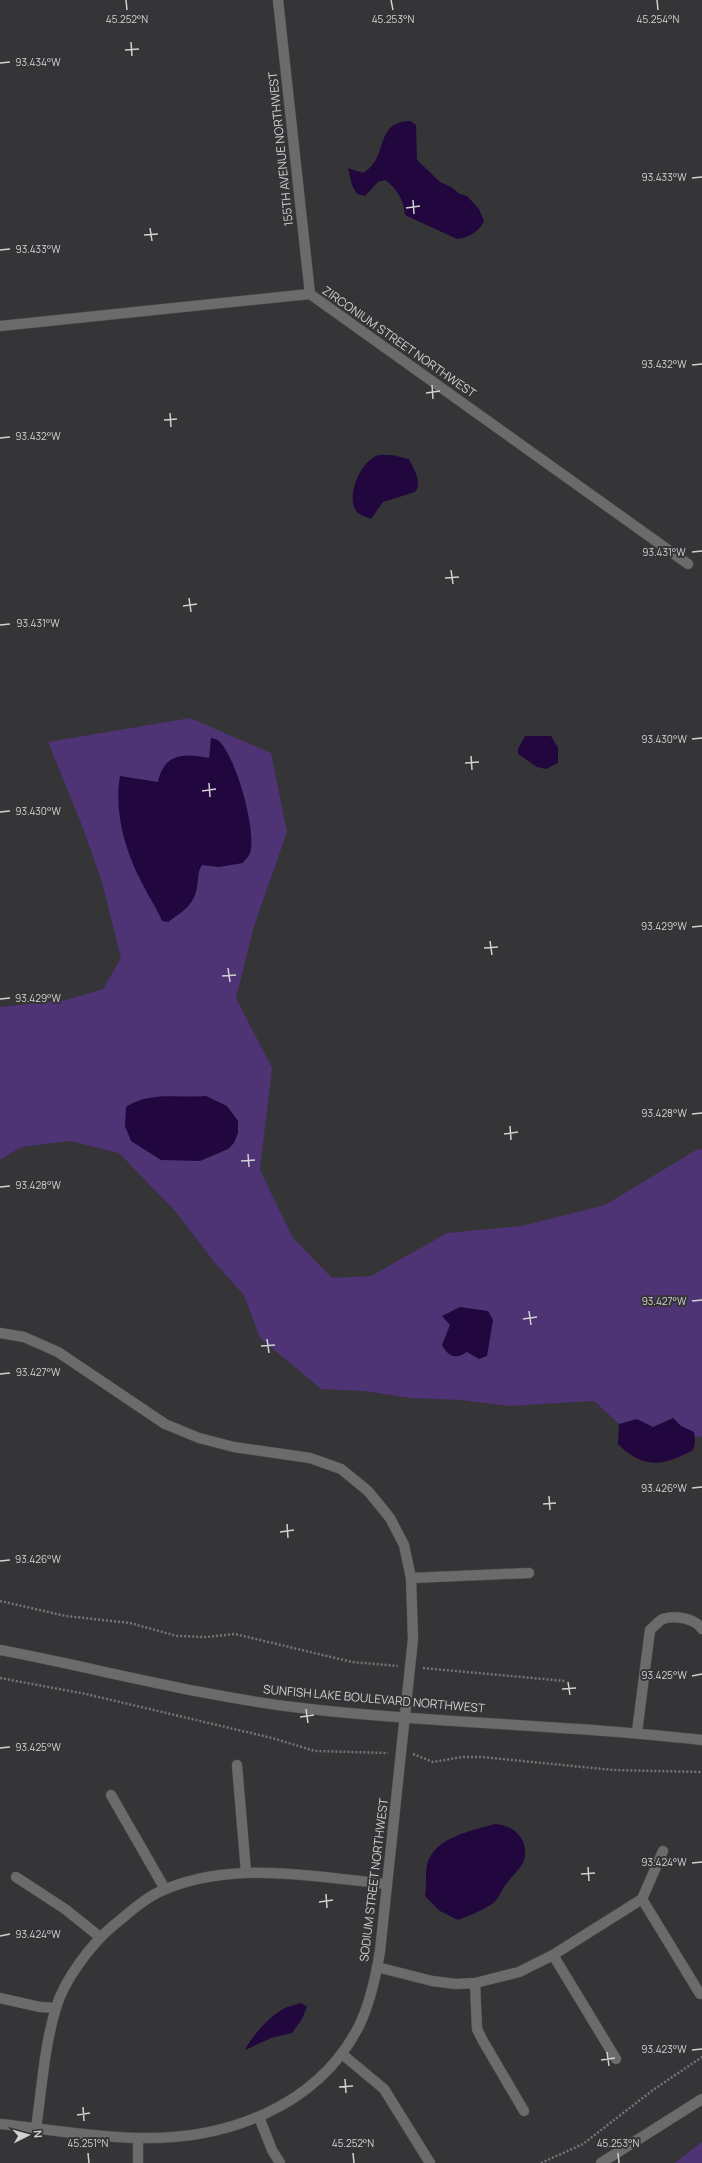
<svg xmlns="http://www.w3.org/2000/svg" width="702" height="2163" font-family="Manrope,sans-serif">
  <rect width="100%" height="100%" fill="#353437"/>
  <!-- green -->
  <g fill="#4e3375">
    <polygon points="190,718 271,753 287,832 254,926 236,998 272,1068 260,1170 293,1238 332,1278 371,1276 447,1233 521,1226 605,1205 696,1150 702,1149 702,1437 619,1424 594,1401 509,1406 462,1400 411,1398 364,1391 321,1389 260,1338 244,1295 215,1263 176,1212 119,1153 70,1141 21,1147 0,1160 0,1007 66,1000 103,989 121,958 102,882 83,828 48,742"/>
    <polygon points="702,2142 702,2163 674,2163"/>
  </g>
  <!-- water -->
  <g fill="#22063e">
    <path d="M410,121L416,125L417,160L440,182L451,187L460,194L467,196L479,209L484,221C480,231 468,238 457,239L405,215C404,201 397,188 385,180L378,182L365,196L357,194L352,185L348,168L363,173C390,158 373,122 410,121Z"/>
    <path d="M392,455L409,459C413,468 423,482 415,492L383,502L371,519C367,517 361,516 357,512C345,498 360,463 376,456C381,454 387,455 392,455Z"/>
    <polygon points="525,736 551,736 558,748 558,763 546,769 537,767 518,754 518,749"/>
    <path d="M211,738C214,739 217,739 219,741C236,757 257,831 250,853C249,856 245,860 243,863L219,867L202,865C197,873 199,877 197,886C195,905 182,912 168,922L162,921C157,908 148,896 142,883C125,851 114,812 120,776L158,782C164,753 184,753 209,758Z"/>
    <path d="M206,1096L227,1106L238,1121V1133L234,1143L228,1149L200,1161L161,1160L131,1141L125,1126L126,1107C148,1091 181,1098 206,1096Z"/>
    <path d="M460,1307L488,1311L493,1320L487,1356L479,1359L467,1352C455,1360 448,1356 442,1345L450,1325L442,1316Z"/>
    <path d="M673,1418L681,1426L694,1432L695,1442L693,1450C664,1466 644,1470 618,1444L619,1424L637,1419L653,1427Z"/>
    <path d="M495,1824C512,1825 527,1837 525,1856C524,1866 512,1876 506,1884C502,1890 498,1900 492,1904C481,1911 469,1916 458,1920L440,1911L425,1896C427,1885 425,1874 427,1865C434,1837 471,1831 495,1824Z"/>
    <path d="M301,2003L307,2007L302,2019L292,2033L271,2038L245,2050C252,2036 269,2017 283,2009C288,2006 295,2005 301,2003Z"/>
  </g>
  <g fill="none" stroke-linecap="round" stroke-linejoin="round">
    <!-- minor casing -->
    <g stroke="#515053" stroke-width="11">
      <g id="minor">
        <polyline points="278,0 310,294"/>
        <polyline points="0,326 310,294 688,564"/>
        <path d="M0,1333L24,1337L58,1352L165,1424L199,1438L234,1447L310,1458L341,1469L368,1491L390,1518L404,1545L411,1578L413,1639L380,1951C376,1976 370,2003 359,2026C317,2108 225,2140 139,2138C93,2137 46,2129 0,2124"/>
        <polyline points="411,1578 529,1573"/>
        <path d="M0,1650C100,1669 199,1696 301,1708C434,1724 569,1724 702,1740"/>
        <path d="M637,1732L650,1630C654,1627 658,1621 663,1619C674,1615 695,1618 702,1629"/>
        <polyline points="237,1765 246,1872"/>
        <polyline points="111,1795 165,1889"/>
        <polyline points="16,1877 65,1909 100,1937"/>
        <polyline points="642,1899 700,1994"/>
        <polyline points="553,1955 616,2059"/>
        <polyline points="377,1967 432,1981 456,1984 475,1983 519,1972 553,1955 642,1899 663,1851"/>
        <polyline points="475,1983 477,2029 483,2041 524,2111"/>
        <polyline points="0,1998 40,2007 56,2008"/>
        <polyline points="342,2054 384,2089 430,2163"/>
        <polyline points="259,2117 272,2150 280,2163"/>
        <path d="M36,2128C42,2088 44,2047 56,2008C64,1980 91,1944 114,1925C130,1912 147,1896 166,1889C235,1860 315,1877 387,1884"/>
        <polyline points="138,2163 138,2138"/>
        <polyline points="601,2163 702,2099"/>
      </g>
    </g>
    <!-- path -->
    <g stroke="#757476" stroke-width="2.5" stroke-dasharray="2 2" stroke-linecap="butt">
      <polyline points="0,1601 66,1616 130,1623 177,1636 207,1637 235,1634 352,1662 398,1666"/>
      <polyline points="423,1668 565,1681"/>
      <polyline points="0,1678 86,1694 272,1738 315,1751 388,1753"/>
      <polyline points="413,1754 433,1762 462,1757 482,1757 613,1770 702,1772"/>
      <polyline points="541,2163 583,2144 653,2090 702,2057"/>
    </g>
    <!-- minor -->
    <use href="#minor" stroke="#6b6b6c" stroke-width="10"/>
  </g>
  <!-- ticks -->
  <path fill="none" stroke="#d1d1d2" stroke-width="1.5" d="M126,0L127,10M391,0L393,10M657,0L658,10M131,42L132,56M125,50L139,49M0,63L10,62M692,178L702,177M413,200L414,214M406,208L420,206M150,228L152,241M144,235L158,234M0,250L10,249M692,365L702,364M432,385L433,399M426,393L440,391M170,413L171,427M164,420L177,419M0,438L10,437M692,552L702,551M451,570L453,584M445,578L459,577M189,598L191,612M183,606L197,604M0,625L10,624M692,739L702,738M471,756L472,770M465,763L479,762M209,783L210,797M202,791L216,789M0,812L10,811M692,927L702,926M490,941L492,955M484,948L498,947M228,968L230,982M222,976L236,975M0,999L10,998M692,1114L702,1113M510,1126L511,1140M504,1134L518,1132M248,1154L249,1167M241,1161L255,1160M0,1187L10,1186M692,1301L702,1300M529,1311L531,1325M523,1319L537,1317M267,1339L269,1353M261,1346L275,1345M0,1374L10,1373M692,1488L702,1487M549,1496L550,1510M543,1504L556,1503M287,1524L288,1538M280,1532L294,1530M0,1561L10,1560M692,1676L702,1674M568,1682L570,1695M562,1689L576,1688M306,1709L308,1723M300,1717L314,1715M0,1748L10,1747M692,1863L702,1862M588,1867L589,1881M581,1874L595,1873M326,1894L327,1908M319,1902L333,1900M0,1936L10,1934M692,2050L702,2049M607,2052L609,2066M601,2060L615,2058M345,2079L346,2093M339,2087L353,2086M83,2107L84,2121M77,2115L90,2113M88,2153L89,2163M353,2153L354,2163M618,2153L619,2163"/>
  <g text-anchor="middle" stroke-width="4" stroke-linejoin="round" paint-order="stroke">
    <!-- street labels -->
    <g font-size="12" fill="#d1d1d2" stroke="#353437">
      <text transform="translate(281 149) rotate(-96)" y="4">155TH AVENUE NORTHWEST</text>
      <text transform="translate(399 342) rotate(35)" y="4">ZIRCONIUM STREET NORTHWEST</text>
      <text transform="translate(374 1699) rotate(5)" y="4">SUNFISH LAKE BOULEVARD NORTHWEST</text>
      <text transform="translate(374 1880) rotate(-83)" y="4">SODIUM STREET NORTHWEST</text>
    </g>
  </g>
  <g font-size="10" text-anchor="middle" fill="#d1d1d2" stroke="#353437" stroke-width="4" stroke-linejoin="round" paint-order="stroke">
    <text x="127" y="23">45.252°N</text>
    <text x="393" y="23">45.253°N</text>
    <text x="658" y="23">45.254°N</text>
    <text x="38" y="66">93.434°W</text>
    <text x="664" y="181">93.433°W</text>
    <text x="38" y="253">93.433°W</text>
    <text x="664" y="368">93.432°W</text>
    <text x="38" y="440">93.432°W</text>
    <text x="664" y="556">93.431°W</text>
    <text x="38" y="627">93.431°W</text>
    <text x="664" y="743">93.430°W</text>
    <text x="38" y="815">93.430°W</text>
    <text x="664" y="930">93.429°W</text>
    <text x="38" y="1002">93.429°W</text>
    <text x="664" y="1117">93.428°W</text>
    <text x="38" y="1189">93.428°W</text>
    <text x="664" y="1305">93.427°W</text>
    <text x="38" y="1376">93.427°W</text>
    <text x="664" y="1492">93.426°W</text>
    <text x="38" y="1563">93.426°W</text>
    <text x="664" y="1679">93.425°W</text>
    <text x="38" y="1751">93.425°W</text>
    <text x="664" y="1866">93.424°W</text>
    <text x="38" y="1938">93.424°W</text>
    <text x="664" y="2053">93.423°W</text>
    <text x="88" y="2147">45.251°N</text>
    <text x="353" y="2147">45.252°N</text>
    <text x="618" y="2147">45.253°N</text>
  </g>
  <!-- north arrow -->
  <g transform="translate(28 2135) rotate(84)" stroke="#353437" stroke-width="3" paint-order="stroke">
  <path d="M0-3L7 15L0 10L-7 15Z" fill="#d1d1d2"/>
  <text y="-6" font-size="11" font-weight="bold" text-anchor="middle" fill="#d1d1d2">N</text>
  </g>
</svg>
